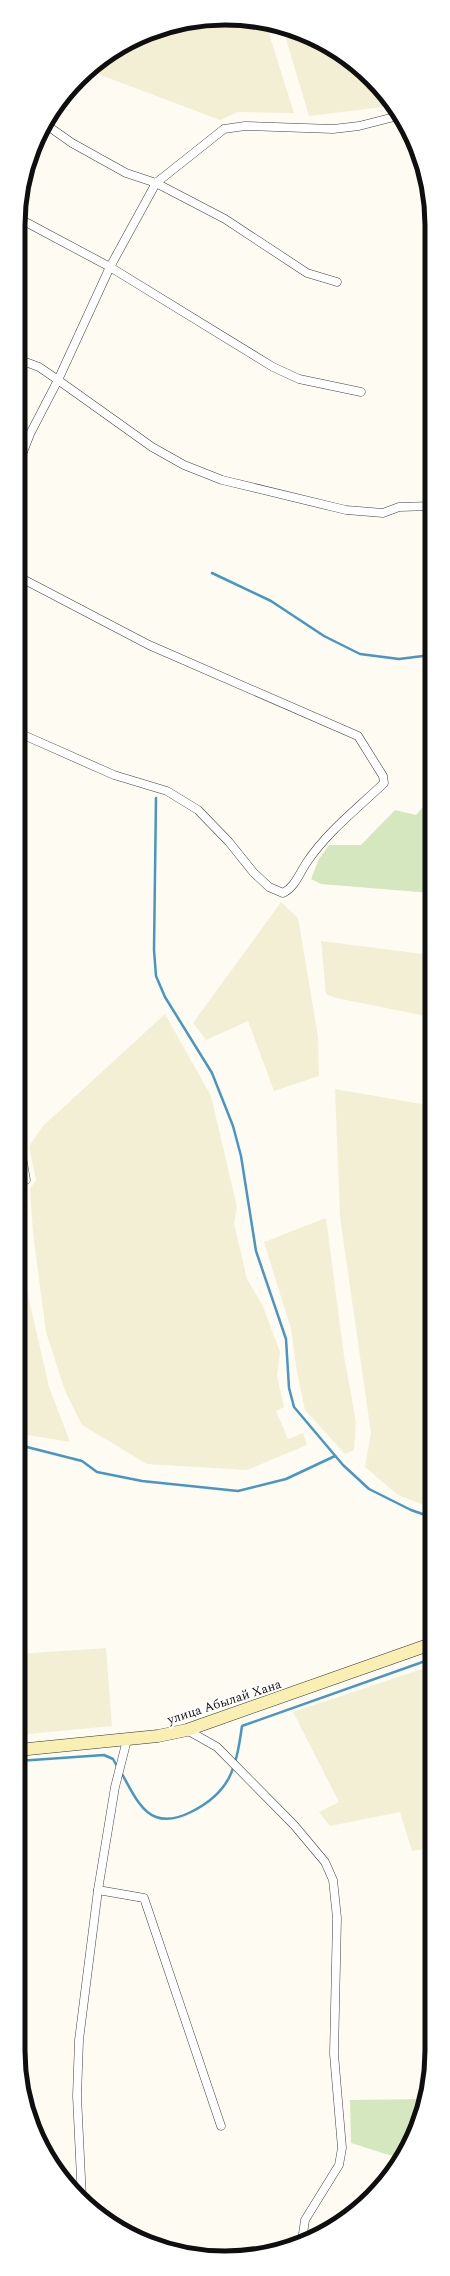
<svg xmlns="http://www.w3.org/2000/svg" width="450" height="2276" font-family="Spectral,serif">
  <rect width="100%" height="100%" fill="#fefbf3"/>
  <!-- farmland -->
  <g fill="#f3efd4">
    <polygon points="250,20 267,27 294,113 238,112 220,120 90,71 99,61 171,25"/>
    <polygon points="283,29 316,39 372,79 391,106 309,116"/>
    <polygon points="281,902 298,918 318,1037 319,1076 274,1091 248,1021 206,1040 193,1023"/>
    <polygon points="321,941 431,955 431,1017 336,998 326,994"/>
    <polygon points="165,1014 211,1096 237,1207 234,1223 247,1279 262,1304 280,1352 277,1376 284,1407 276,1411 288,1439 303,1433 307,1445 247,1470 147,1464 82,1425 65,1391 46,1332 33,1233 30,1189 36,1180 29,1146 43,1126"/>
    <polygon points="335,1089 427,1105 431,1126 431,1508 398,1495 365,1467 371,1433 340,1217"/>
    <polygon points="19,1201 24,1278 49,1387 70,1442 27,1435 19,1431"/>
    <polygon points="326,1218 344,1356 356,1422 354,1450 345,1454 305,1410 297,1372 291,1329 264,1242"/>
    <polygon points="106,1648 112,1726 18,1735 18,1654"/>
    <polygon points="431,1666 430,1848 412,1851 400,1812 330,1826 319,1812 339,1802 293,1712"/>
  </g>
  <!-- green -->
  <g fill="#d4e7be">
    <polygon points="431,798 431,893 321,884 311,879 319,859 329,845 361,845 395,810 416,815"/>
    <polygon points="424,2099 411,2143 401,2156 389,2155 351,2143 350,2100"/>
  </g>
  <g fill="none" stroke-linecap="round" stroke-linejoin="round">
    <!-- stream -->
    <g stroke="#4796c4" stroke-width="2.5">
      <polyline points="212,573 271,601 324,636 360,654 399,659 431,655"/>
      <polyline points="156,798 154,950 156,976 165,997 212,1073 233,1126 241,1156 256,1251 286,1339 289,1388 294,1407 343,1465 369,1489 411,1510 431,1517"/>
      <polyline points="19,1441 27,1447 82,1461 97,1472 142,1481 238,1491 286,1479 335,1456"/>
      <polyline points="18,1761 104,1755 113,1759 118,1768"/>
      <path d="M121,1772C129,1786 140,1812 156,1817C167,1821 181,1817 191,1812C231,1792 236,1768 242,1726L431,1659"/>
    </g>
    <!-- street casing -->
    <g stroke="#424242" stroke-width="9">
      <g id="street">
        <polyline points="45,124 72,143 126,173 156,183 225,219 307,273 337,282"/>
        <polyline points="20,219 110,267 273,367 299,379 361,392"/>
        <polyline points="20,360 39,367 58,380 152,447 184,465 222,480 346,510 383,513 399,507 431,506"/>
        <polyline points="19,462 30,434 58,380 110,267 156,183 224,129 245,126 333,129 359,126 398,116"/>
        <path d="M19,733L114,775L167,791L198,810L229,842L253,872L269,887L283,893C295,887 299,874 307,862C328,831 357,809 384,783L383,776L358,736L149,645L19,577"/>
        <polyline points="19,1140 26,1180"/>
        <polyline points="187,1730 217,1747 294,1825 325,1862 333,1880 337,1918 334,2054 342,2148 339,2165 305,2220 302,2241"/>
        <polyline points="98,1890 144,1898 221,2126"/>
        <polyline points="82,2199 77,2096 79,2040 98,1890 115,1787 127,1740"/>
      </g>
    </g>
    <!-- secondary casing -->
    <g stroke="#313131" stroke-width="13">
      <polyline id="secondary" points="18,1750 158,1736 187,1730 431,1644"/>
    </g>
    <!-- street -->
    <use href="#street" stroke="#fff" stroke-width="8"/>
    <!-- secondary -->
    <use href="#secondary" stroke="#f9efb3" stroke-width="12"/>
  </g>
  <g text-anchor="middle" stroke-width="4" stroke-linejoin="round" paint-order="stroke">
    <!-- street labels -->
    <g font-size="13" fill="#0f0f0f" stroke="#fff">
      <text transform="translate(224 1701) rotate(-18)" y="5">улица Абылай Хана</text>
    </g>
  </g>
  <!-- crop -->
  <path d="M0 0H450V2276H0ZM225 25H225A200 200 0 0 1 425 225V2051A200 200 0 0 1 225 2251H225A200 200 0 0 1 25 2051V225A200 200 0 0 1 225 25Z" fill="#fff" fill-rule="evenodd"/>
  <path fill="none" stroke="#0f0f0f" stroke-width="5" d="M225 25H225A200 200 0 0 1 425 225V2051A200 200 0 0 1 225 2251H225A200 200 0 0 1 25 2051V225A200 200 0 0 1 225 25Z"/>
</svg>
